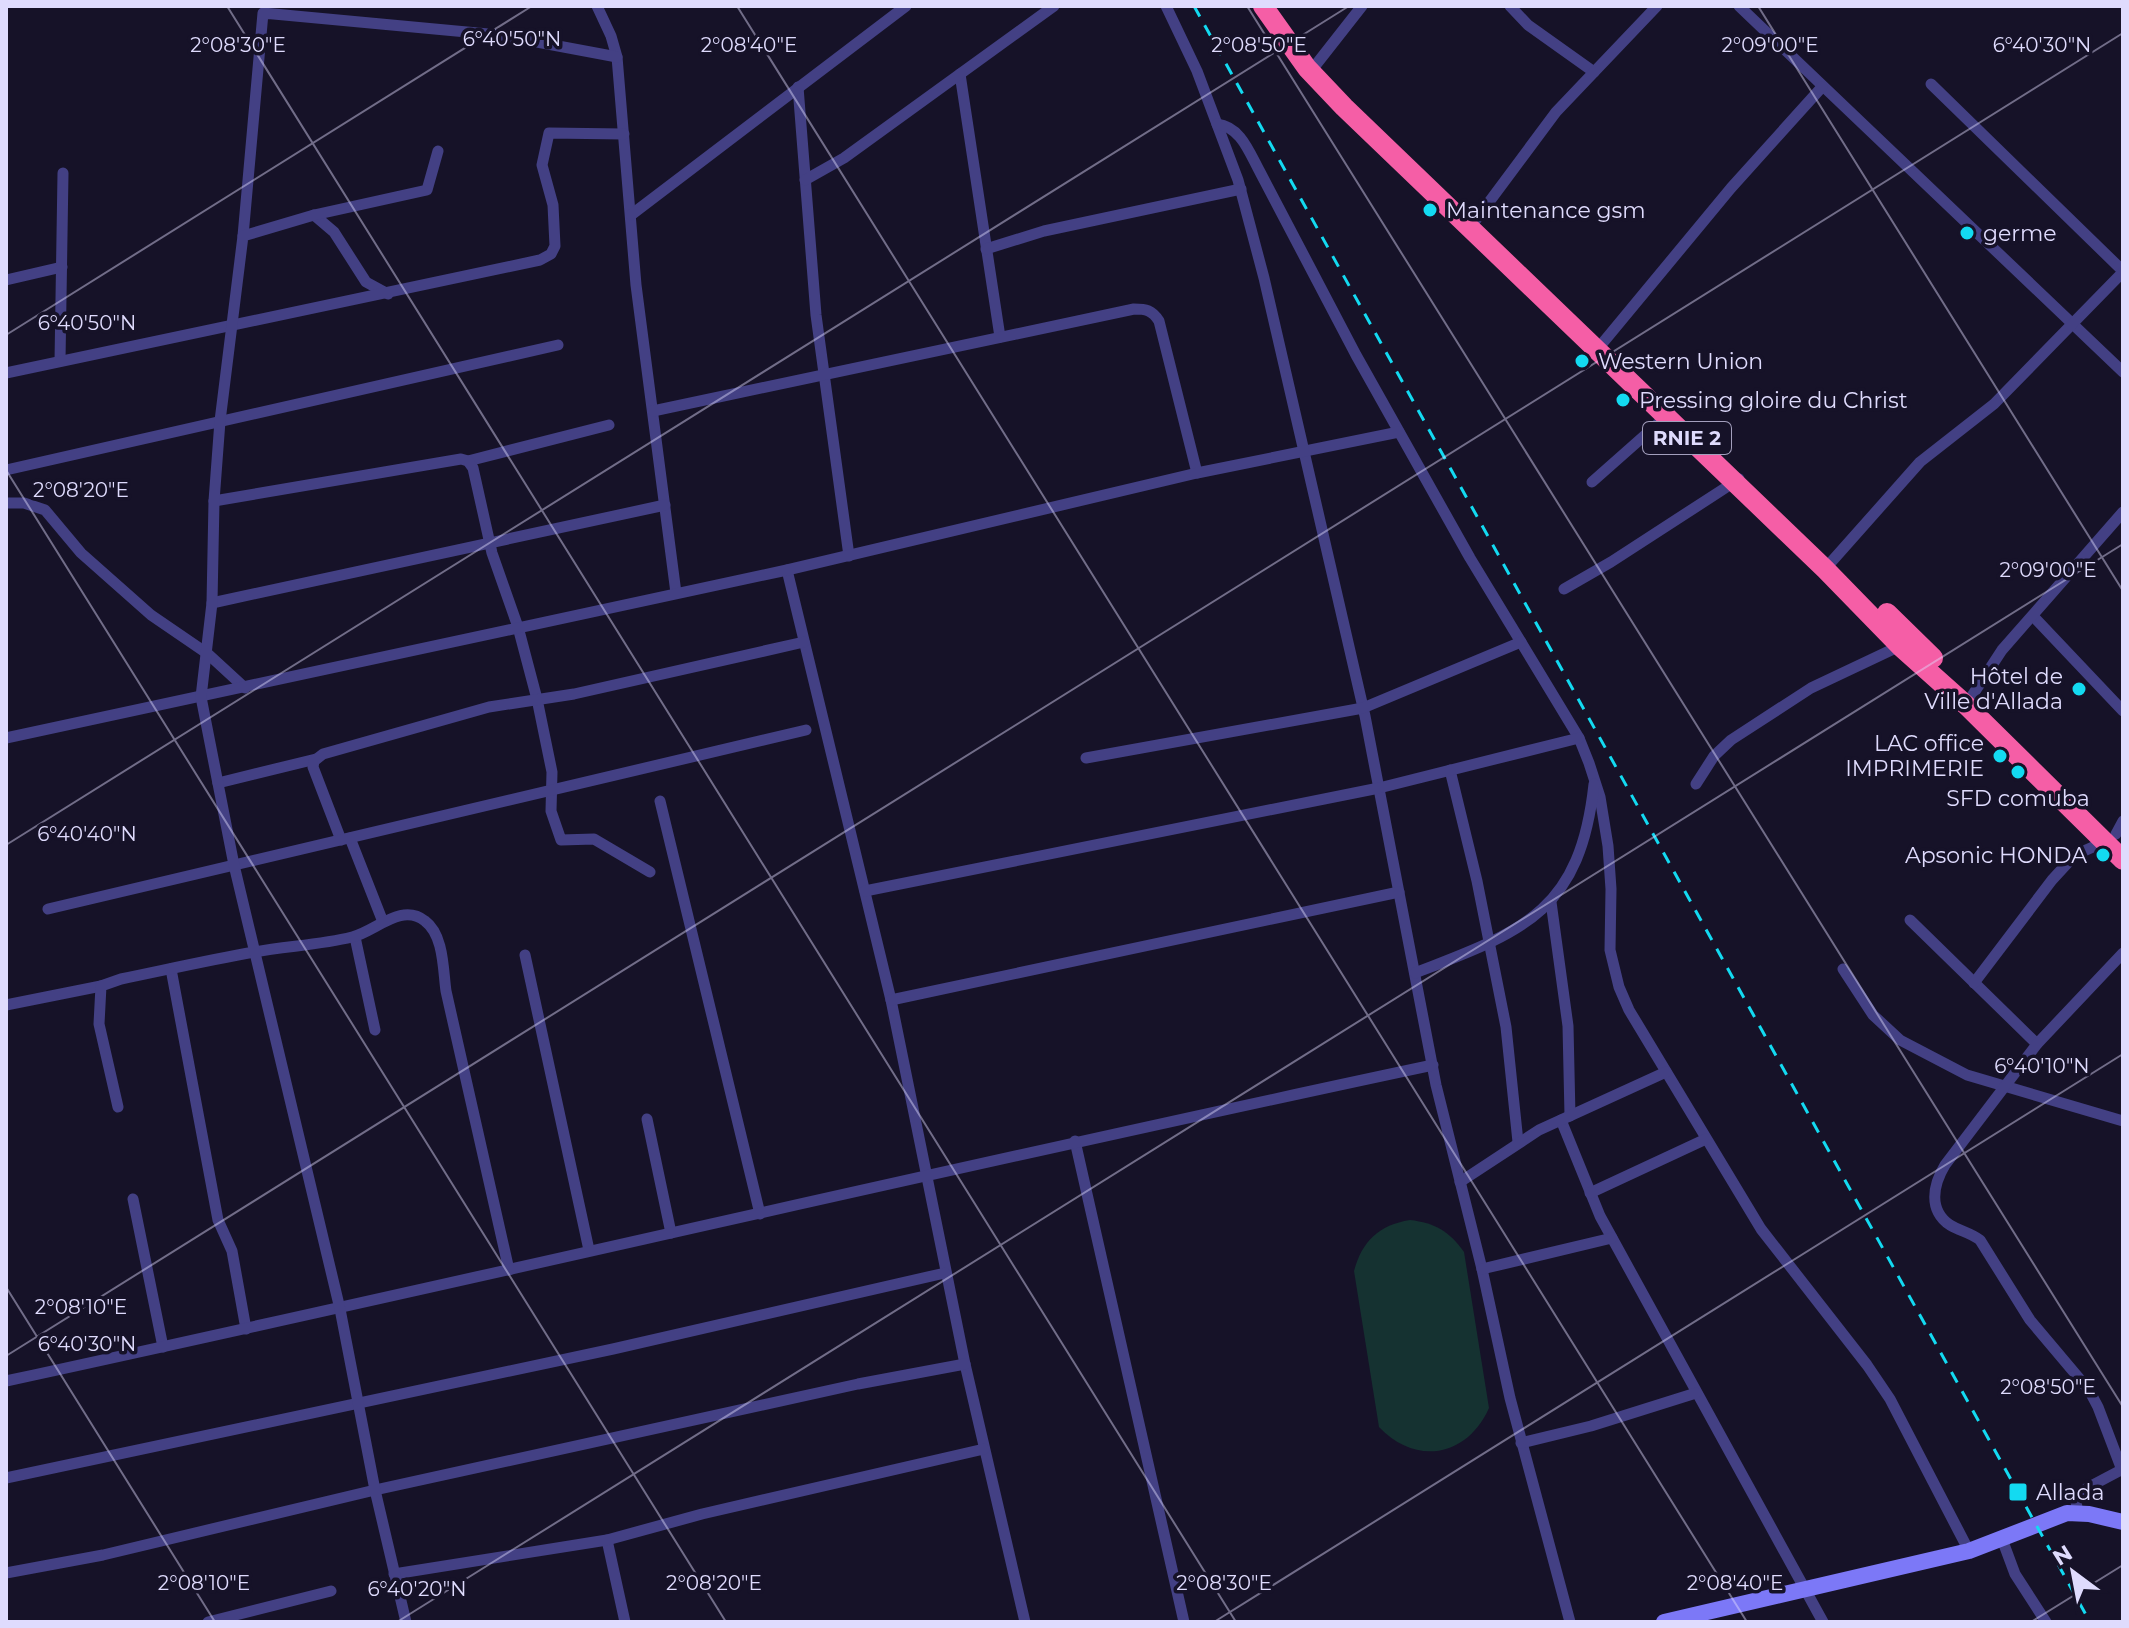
<svg xmlns="http://www.w3.org/2000/svg" width="2129" height="1628" font-family="Montserrat,sans-serif">
  <rect width="100%" height="100%" fill="#161228"/>
  <!-- green -->
  <path fill="#153231" d="M1410,1220C1435,1223 1449,1231 1464,1252L1489,1408C1467,1457 1416,1466 1379,1427L1354,1271C1362,1241 1379,1225 1410,1220Z"/>
  <g fill="none" stroke-linecap="round" stroke-linejoin="round">
    <!-- street -->
    <g stroke="#434084" stroke-width="11">
      <polyline points="597,6 611,36 617,57 636,285 676,593"/>
      <polyline points="1166,6 1197,71 1238,180 1264,278 1365,716 1436,1085 1482,1269 1510,1398 1570,1622"/>
      <polyline points="1510,6 1528,25 1594,72"/>
      <polyline points="1739,6 2123,372"/>
      <polyline points="1311,71 1362,6"/>
      <polyline points="960,74 1000,337"/>
      <polyline points="1931,84 2123,271"/>
      <polyline points="798,87 816,315 849,556"/>
      <path d="M1217,124C1241,127 1249,152 1260,172L1356,355L1470,558L1579,738L1589,763L1600,797L1608,846L1611,889L1610,950L1619,987L1629,1010L1761,1229L1867,1365L1890,1399L1969,1551"/>
      <polyline points="805,180 844,158 1054,6"/>
      <polyline points="314,215 334,232 366,282 388,294"/>
      <polyline points="631,215 906,6"/>
      <polyline points="1469,229 1556,112 1657,6"/>
      <polyline points="243,236 263,13 499,35 617,57"/>
      <polyline points="986,249 1044,231 1241,189"/>
      <polyline points="6,280 62,267"/>
      <polyline points="1596,351 1731,188 1822,87"/>
      <polyline points="60,361 63,173"/>
      <polyline points="6,373 540,260 551,254 555,246 553,205 542,165 549,133 624,134"/>
      <path d="M653,411L1134,309C1146,309 1152,310 1159,321L1197,473"/>
      <polyline points="468,461 609,425"/>
      <polyline points="6,470 558,345"/>
      <polyline points="1592,482 1670,413"/>
      <polyline points="214,501 461,459 468,461 473,468 492,553 518,627 537,699 552,772 551,811 561,840 594,839 650,872"/>
      <polyline points="6,503 24,503 45,510 81,553 151,615 208,654 245,688"/>
      <polyline points="1825,569 1920,462 1994,404 2123,272"/>
      <polyline points="787,570 891,1000 965,1364 1025,1622"/>
      <polyline points="1564,589 1611,562 1739,479"/>
      <polyline points="212,603 665,505"/>
      <polyline points="2033,616 2123,711"/>
      <polyline points="1966,705 2002,650 2123,512"/>
      <polyline points="6,738 787,570 1197,473 1399,432"/>
      <polyline points="1086,758 1363,708 1521,642"/>
      <polyline points="1450,770 1477,881 1506,1027 1518,1142"/>
      <polyline points="218,783 316,759"/>
      <polyline points="1696,784 1714,756 1731,740 1811,688 1904,644"/>
      <polyline points="660,801 760,1214"/>
      <polyline points="2116,834 2123,821"/>
      <polyline points="350,838 383,922"/>
      <polyline points="341,840 313,767 314,761 323,754 489,707 574,694 804,642"/>
      <polyline points="865,891 1379,788 1579,738"/>
      <polyline points="1551,902 1568,1026 1570,1116"/>
      <polyline points="48,909 806,730"/>
      <polyline points="1910,920 2037,1044"/>
      <polyline points="355,937 375,1030"/>
      <polyline points="525,955 589,1250"/>
      <polyline points="171,969 218,1220 232,1251 246,1329"/>
      <polyline points="1843,969 1873,1015 1900,1040 1967,1075 2123,1121"/>
      <path d="M1415,973C1524,931 1580,912 1594,784"/>
      <polyline points="1974,983 2052,880 2075,855 2104,842"/>
      <polyline points="891,1000 1399,892"/>
      <polyline points="6,1005 101,986"/>
      <path d="M118,1107L99,1024L101,986L121,979C165,970 209,960 254,952C286,946 320,945 352,937C375,932 401,902 425,921C444,935 443,970 446,991L509,1270"/>
      <polyline points="647,1119 671,1233"/>
      <polyline points="1561,1120 1600,1216 1823,1622"/>
      <polyline points="1075,1141 1184,1622"/>
      <polyline points="1460,1182 1539,1130 1666,1072"/>
      <polyline points="1590,1193 1706,1139"/>
      <polyline points="133,1199 163,1347"/>
      <polyline points="1482,1269 1612,1238"/>
      <path d="M6,1381C482,1278 956,1166 1433,1065"/>
      <polyline points="1521,1443 1591,1426 1696,1393"/>
      <path d="M2122,1470L2098,1407L2089,1390L2030,1320L1980,1240C1971,1233 1960,1231 1950,1225C1928,1210 1933,1185 1945,1165L2037,1044L2123,953"/>
      <polyline points="6,1478 613,1349 945,1273"/>
      <polyline points="2078,1512 2076,1502 2087,1488 2123,1469"/>
      <polyline points="2002,1539 2015,1574 2046,1622"/>
      <polyline points="607,1540 625,1622"/>
      <polyline points="6,1573 103,1555 375,1490 858,1384 965,1364"/>
      <polyline points="394,1574 607,1540 702,1514 984,1449"/>
      <polyline points="208,1622 331,1591"/>
      <polyline points="406,1622 375,1490 340,1309 234,865 201,697 212,603 214,501 220,421 243,236 314,215 427,190 438,151"/>
    </g>
    <!-- secondary -->
    <polyline stroke="#7c78f7" stroke-width="16" points="1664,1622 1969,1551 2067,1513 2089,1514 2123,1522"/>
    <!-- highway -->
    <g stroke="#f55ea6" stroke-width="20">
      <polyline points="1263,6 1307,68 1344,107 1825,569 1901,647 1966,705 2123,860"/>
      <polyline points="1887,613 1933,658"/>
    </g>
    <!-- rail -->
    <polyline stroke="#13daf1" stroke-width="3" stroke-dasharray="12 10" stroke-linecap="butt" points="1194,6 2090,1622"/>
  </g>
  <!-- ticks -->
  <path fill="none" stroke="#dfdbfd" stroke-width="2" stroke-opacity="0.45" d="M227,6L1236,1622M737,6L1747,1622M1247,6L2123,1407M1758,6L2123,591M6,335L532,6M6,470L726,1622M6,845L1349,6M6,1287L215,1622M6,1356L2123,33M397,1622L2123,544M1214,1622L2123,1054M2031,1622L2123,1565"/>
  <!-- markers -->
  <g fill="#13daf1" stroke="#161228" stroke-width="3">
    <circle cx="1430" cy="210" r="8"/>
    <circle cx="1967" cy="233" r="8"/>
    <circle cx="1582" cy="361" r="8"/>
    <circle cx="1623" cy="400" r="8"/>
    <circle cx="2079" cy="689" r="8"/>
    <circle cx="2000" cy="756" r="8"/>
    <circle cx="2018" cy="772" r="8"/>
    <circle cx="2103" cy="855" r="8"/>
    <rect x="2008" y="1482" width="20" height="20" rx="4"/>
  </g>
  <g text-anchor="middle" stroke-width="7" stroke-linejoin="round" paint-order="stroke">
    <!-- shield labels -->
    <rect fill="#161228" stroke="#a39fbd" stroke-width="2" x="1643" y="422" width="88" height="32" rx="6"/>
    <g font-size="20" font-weight="bold" fill="#dfdbfd">
      <text x="1687" y="445">RNIE 2</text>
    </g>
    <!-- poi labels -->
    <g font-size="22" fill="#dfdbfd" stroke="#161228" text-anchor="start">
      <text x="1446" y="218">Maintenance gsm</text>
      <text x="1983" y="241">germe</text>
      <text x="1598" y="369">Western Union</text>
      <text x="1639" y="408">Pressing gloire du Christ</text>
      <text x="2063" y="684" text-anchor="end">Hôtel de<tspan x="2063" dy="25">Ville d'Allada</tspan></text>
      <text x="1984" y="751" text-anchor="end">LAC office<tspan x="1984" dy="25">IMPRIMERIE</tspan></text>
      <text x="2018" y="806" text-anchor="middle">SFD comuba</text>
      <text x="2087" y="863" text-anchor="end">Apsonic HONDA</text>
      <text x="2036" y="1500">Allada</text>
    </g>
  </g>
  <g font-size="20" text-anchor="middle" fill="#dfdbfd" stroke="#161228" stroke-width="7" stroke-linejoin="round" paint-order="stroke">
    <text x="512" y="46">6°40'50"N</text>
    <text x="2042" y="52">6°40'30"N</text>
    <text x="238" y="52">2°08'30"E</text>
    <text x="749" y="52">2°08'40"E</text>
    <text x="1259" y="52">2°08'50"E</text>
    <text x="1770" y="52">2°09'00"E</text>
    <text x="87" y="330">6°40'50"N</text>
    <text x="81" y="497">2°08'20"E</text>
    <text x="2048" y="577">2°09'00"E</text>
    <text x="87" y="841">6°40'40"N</text>
    <text x="2042" y="1073">6°40'10"N</text>
    <text x="81" y="1314">2°08'10"E</text>
    <text x="87" y="1351">6°40'30"N</text>
    <text x="2048" y="1394">2°08'50"E</text>
    <text x="204" y="1590">2°08'10"E</text>
    <text x="714" y="1590">2°08'20"E</text>
    <text x="1224" y="1590">2°08'30"E</text>
    <text x="1735" y="1590">2°08'40"E</text>
    <text x="417" y="1596">6°40'20"N</text>
  </g>
  <!-- border -->
  <rect width="2129" height="1628" fill="none" stroke="#dfdbfd" stroke-width="16"/>
  <!-- north arrow -->
  <g transform="translate(2073 1572) rotate(328)" stroke="#161228" stroke-width="6" paint-order="stroke">
  <path d="M0-6L14 30L0 20L-14 30Z" fill="#dfdbfd"/>
  <text y="-12" font-size="22" font-weight="bold" text-anchor="middle" fill="#dfdbfd">N</text>
  </g>
</svg>
